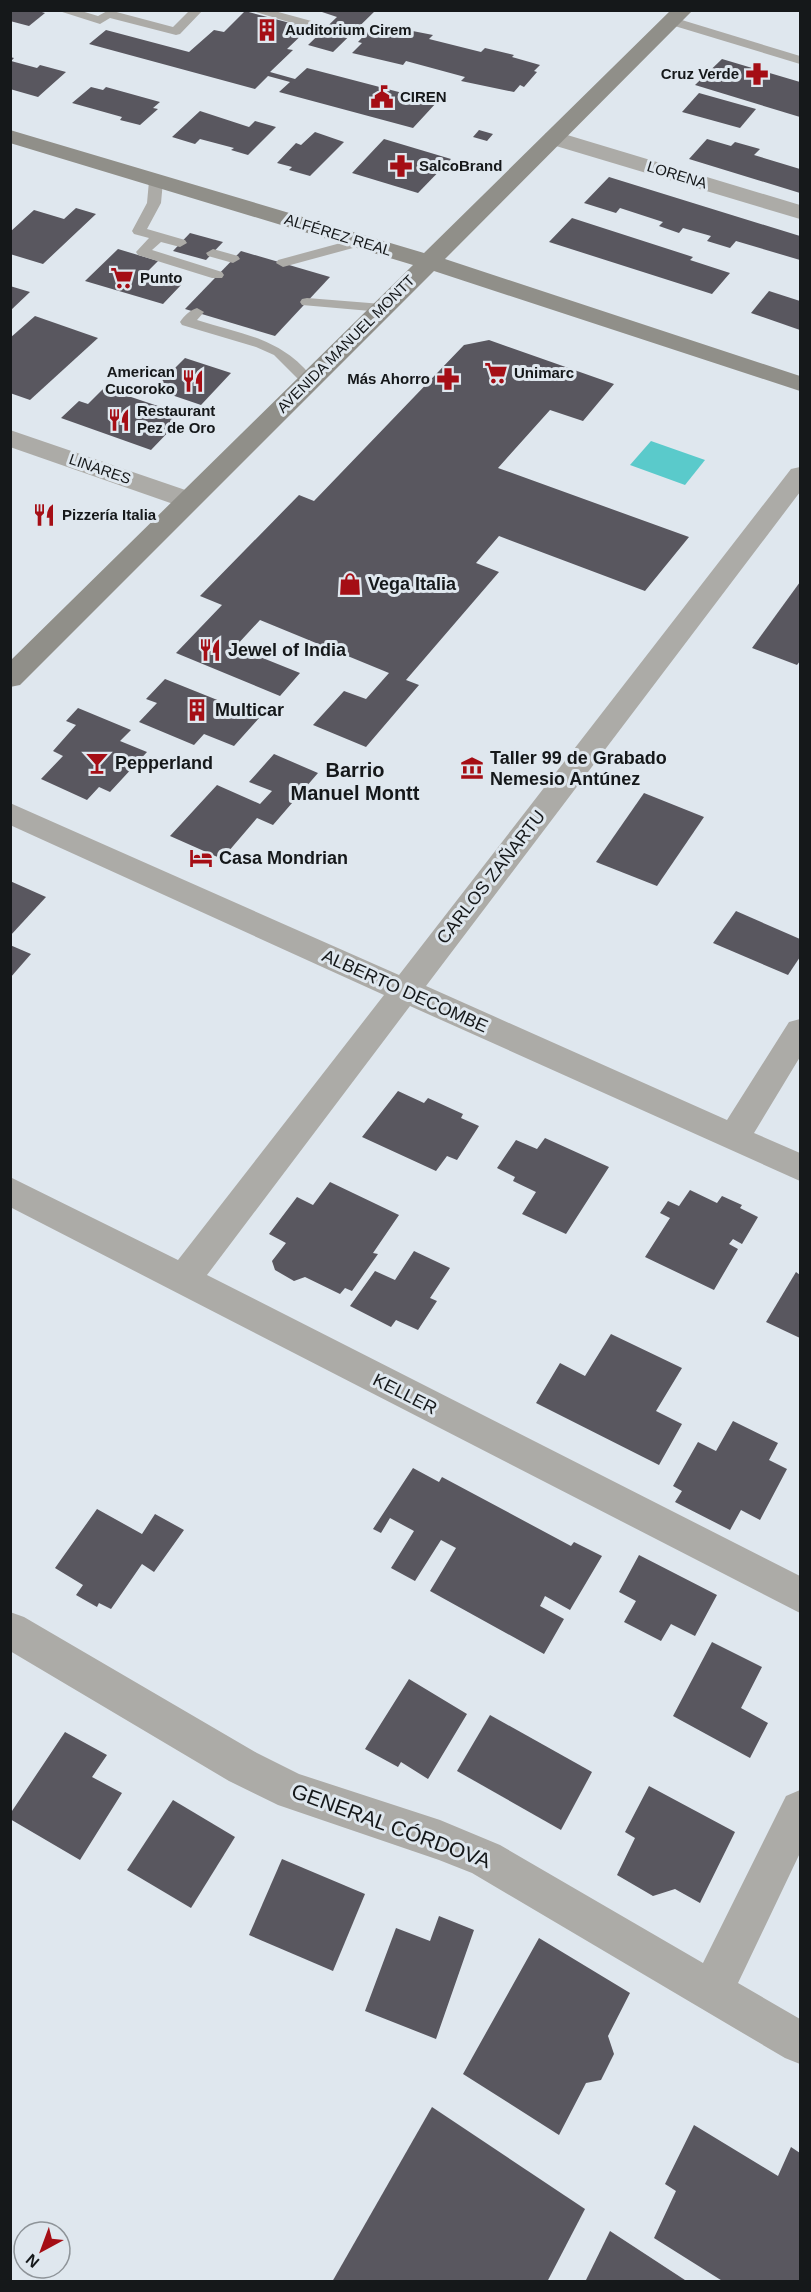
<svg xmlns="http://www.w3.org/2000/svg" width="811" height="2292" font-family="Arial,sans-serif">
  <rect width="100%" height="100%" fill="#dfe7ee"/>
  <!-- water -->
  <polygon fill="#5acacb" points="651,441 705,460 685,485 630,465"/>
  <!-- building -->
  <g fill="#59575f">
    <polygon points="10,10 35,10 45,13 29,26 10,21"/>
    <polygon points="316,10 376,10 333,52 308,45 337,17"/>
    <polygon points="245,11 309,28 287,49 293,50 270,72 295,79 307,68 437,102 413,128 279,92 290,82 268,76 255,89 89,44 106,30 189,52 214,30 224,32"/>
    <polygon points="382,25 433,35 429,39 481,52 485,48 514,55 512,57 540,65 534,71 537,72 524,87 520,85 514,92 461,81 465,77 406,61 403,65 352,53 362,43 358,42 370,29 376,31"/>
    <polygon points="10,57 14,58 11,61 37,68 40,65 66,72 38,97 10,89"/>
    <polygon points="722,59 800,82 800,117 695,85"/>
    <polygon points="91,87 103,90 106,87 160,102 153,108 158,109 140,125 120,120 122,117 72,103"/>
    <polygon points="699,93 756,109 740,128 682,112"/>
    <polygon points="200,111 249,127 255,121 276,127 248,155 231,150 234,148 200,139 195,144 172,137"/>
    <polygon points="479,130 493,134 487,141 473,137"/>
    <polygon points="315,132 344,142 310,176 289,170 292,167 277,163 296,143 301,145"/>
    <polygon points="384,139 451,159 418,193 352,173"/>
    <polygon points="707,139 731,146 735,142 760,149 754,155 800,169 800,193 689,159"/>
    <polygon points="609,177 800,236 800,260 736,241 730,248 707,241 711,236 683,228 679,233 659,226 663,222 620,208 616,213 584,203"/>
    <polygon points="76,208 96,214 43,264 10,254 10,232 34,210 64,219"/>
    <polygon points="572,218 693,257 690,260 730,273 712,294 549,242"/>
    <polygon points="190,233 223,242 206,260 173,251"/>
    <polygon points="118,249 158,261 145,274 181,285 163,304 85,281"/>
    <polygon points="241,251 330,277 275,336 185,309"/>
    <polygon points="10,286 30,292 10,311"/>
    <polygon points="769,291 800,301 800,330 751,313"/>
    <polygon points="35,316 98,338 30,400 10,393 10,338"/>
    <polygon points="489,340 614,384 583,421 550,410 498,468 689,537 645,591 499,536 476,563 499,572 406,680 419,685 366,747 313,725 344,691 366,699 389,673 260,620 235,647 300,673 280,696 176,653 222,605 200,596 299,495 314,501 464,345"/>
    <polygon points="185,358 231,373 201,405 154,389"/>
    <polygon points="104,388 179,413 170,422 176,424 151,450 61,418 79,401 88,404"/>
    <polygon points="800,582 800,661 797,665 752,648"/>
    <polygon points="165,679 260,717 234,746 204,734 194,745 139,722 157,703 146,699"/>
    <polygon points="78,708 131,730 120,741 147,752 110,792 99,787 87,800 41,779 63,756 53,751 76,725 66,721"/>
    <polygon points="274,754 318,773 273,825 257,818 222,859 170,836 217,785 260,804 272,791 249,782"/>
    <polygon points="644,793 704,817 657,886 596,862"/>
    <polygon points="10,881 46,897 10,936"/>
    <polygon points="736,911 800,939 800,957 788,975 713,943"/>
    <polygon points="10,945 31,954 10,978"/>
    <polygon points="398,1091 424,1103 428,1098 463,1114 461,1118 479,1126 457,1160 447,1156 436,1171 362,1137"/>
    <polygon points="545,1138 609,1167 566,1234 522,1214 536,1192 513,1181 515,1177 497,1168 516,1140 537,1149"/>
    <polygon points="330,1182 399,1215 373,1253 378,1254 352,1291 345,1288 340,1294 305,1277 294,1281 275,1270 272,1261 286,1243 269,1234 297,1197 313,1205"/>
    <polygon points="690,1190 717,1203 722,1196 742,1205 740,1208 758,1217 742,1244 733,1239 729,1244 738,1249 714,1290 645,1257 670,1218 660,1213 668,1201 679,1206"/>
    <polygon points="414,1251 450,1268 430,1298 437,1301 418,1330 396,1320 391,1327 350,1306 375,1271 395,1280"/>
    <polygon points="796,1272 800,1275 800,1338 766,1322"/>
    <polygon points="611,1334 682,1368 656,1411 682,1424 659,1465 536,1403 560,1363 585,1376"/>
    <polygon points="733,1421 778,1443 769,1460 787,1469 760,1520 741,1510 730,1530 675,1502 682,1491 673,1486 698,1442 716,1451"/>
    <polygon points="413,1468 439,1482 442,1477 571,1546 574,1542 602,1556 570,1610 545,1596 540,1606 564,1619 544,1654 430,1591 456,1548 441,1540 415,1581 391,1568 414,1531 390,1518 381,1533 373,1529"/>
    <polygon points="97,1509 142,1534 155,1514 184,1530 154,1572 142,1564 111,1609 99,1603 97,1607 76,1595 83,1585 55,1568"/>
    <polygon points="639,1555 717,1595 695,1636 671,1624 661,1641 624,1622 636,1601 619,1592"/>
    <polygon points="712,1642 762,1667 741,1708 768,1723 750,1758 673,1716"/>
    <polygon points="409,1679 467,1714 428,1779 401,1762 398,1767 365,1749"/>
    <polygon points="490,1715 592,1772 561,1830 457,1771"/>
    <polygon points="65,1732 107,1755 92,1777 122,1793 80,1860 10,1819 10,1814"/>
    <polygon points="649,1786 735,1832 700,1903 675,1889 653,1896 617,1875 635,1838 625,1832"/>
    <polygon points="173,1800 235,1837 191,1908 127,1870"/>
    <polygon points="282,1859 365,1894 333,1971 249,1935"/>
    <polygon points="439,1916 474,1930 436,2039 365,2011 396,1928 430,1941"/>
    <polygon points="539,1938 630,1993 608,2036 614,2054 601,2080 586,2083 559,2135 463,2074"/>
    <polygon points="432,2107 585,2209 547,2282 332,2282"/>
    <polygon points="694,2125 778,2176 791,2147 800,2153 800,2282 724,2282 654,2238 676,2191 665,2184"/>
    <polygon points="610,2231 688,2282 585,2282"/>
  </g>
  <g fill="none" stroke-linecap="round" stroke-linejoin="round">
    <!-- lane -->
    <g fill="#acaba7" fill-rule="evenodd">
      <polygon points="56,10 78,10 98,16 109,10 173,27 190,10 203,10 180,34 176,35 110,18 100,24"/>
      <polygon points="249,10 271,10 326,25 328,28 322,32"/>
      <polygon points="672,17 800,56 800,64 668,24 668,18"/>
      <polygon points="156,177 163,181 161,203 147,229 185,240 187,243 180,247 161,242 152,250 222,272 224,275 222,278 212,278 138,255 136,252 149,238 134,234 132,231 147,203 149,181"/>
      <polygon points="359,238 364,239 366,242 364,245 283,267 276,263 278,260"/>
      <polygon points="213,249 238,256 240,259 233,263 208,256 206,253"/>
      <polygon points="307,298 382,304 389,308 382,312 302,305 300,302 302,299"/>
      <path d="M197,308L204,312L197,320C244,335 283,338 315,381L308,385L303,384L274,355L256,347L182,325L180,322C184,316 190,310 197,308Z"/>
    </g>
    <!-- street -->
    <g fill="#acaba7" fill-rule="evenodd">
      <polygon points="554,131 800,205 800,219 546,143 543,138 546,133"/>
      <polygon points="10,430 197,494 201,500 197,506 188,508 179,506 10,447"/>
      <polygon points="800,467 800,492 426,986 727,1120 789,1022 800,1019 800,1057 754,1133 800,1153 800,1181 410,1006 207,1275 800,1576 800,1613 10,1207 10,1177 178,1260 384,995 10,825 10,803 399,975 791,469"/>
      <polygon points="10,1612 24,1617 257,1753 299,1774 440,1820 500,1845 703,1963 786,1796 800,1790 800,1853 738,1983 800,2019 800,2064 785,2058 472,1873 439,1860 278,1805 229,1781 10,1651"/>
    </g>
    <!-- secondary -->
    <polygon fill="#908f89" fill-rule="evenodd" points="671,10 693,10 445,259 800,376 800,391 434,271 20,685 10,687 10,661 413,265 10,143 10,130 424,253"/>
  </g>
  <!-- icons -->
  <defs>
    <g id="building-bare" transform="scale(1.8)"><path d="M-4-6H4V6H1V3H-1V6H-4ZM-2.5-4.3h1.7v1.8h-1.7ZM.8-4.3h1.7v1.8H.8ZM-2.5-1h1.7V.8h-1.7ZM.8-1h1.7V.8H.8Z" fill="#a50e15" stroke="#dfe7ee" stroke-width="2.5" paint-order="stroke"/></g>
    <g id="pharmacy-bare" transform="scale(1.8)"><path d="M-2-6h4v4h4v4h-4v4h-4v-4h-4v-4h4Z" fill="#a50e15" stroke="#dfe7ee" stroke-width="2.5" paint-order="stroke"/></g>
    <g id="civic-bare" transform="scale(1.8)"><path d="M-.6-6.5H3V-4.5H.6V-3L4-1V1h2V6H-6V1h2V-1L-.6-3ZM-1.2 2.5V6h2.4V2.5Z" fill="#a50e15" stroke="#dfe7ee" stroke-width="2.5" paint-order="stroke"/></g>
    <g id="supermarket-bare" transform="scale(1.8)"><path d="M-6-5.5h2.5l.6 2H6L4.5 2H-2.5L-4.4-4H-6ZM-1.5 3.2a1.3 1.3 0 1 0 .1 0ZM3 3.2a1.3 1.3 0 1 0 .1 0Z" fill="#a50e15" stroke="#dfe7ee" stroke-width="2.5" paint-order="stroke"/></g>
    <g id="restaurant-bare" transform="scale(1.8)"><path d="M-5-6h1v4h1v-4h1v4h1v-4h1v5L-1.5 .5V6h-2V.5L-5-1ZM5-6V6H3V1.5H1.5Q1.5-4 5-6Z" fill="#a50e15" stroke="#dfe7ee" stroke-width="2.5" paint-order="stroke"/></g>
    <g id="shop-bare" transform="scale(1.8)"><path d="M-5-2.5h2.3a2.7 3.5 0 0 1 5.4 0H5L5.5 6h-11ZM-1.5-2.5h3a1.5 2.3 0 0 0-3 0Z" fill="#a50e15" stroke="#dfe7ee" stroke-width="2.5" paint-order="stroke"/></g>
    <g id="bar-bare" transform="scale(1.8)"><path d="M-6-5H6L.8 .8V4.5H3.5V6h-7V4.5H-.8V.8Z" fill="#a50e15" stroke="#dfe7ee" stroke-width="2.5" paint-order="stroke"/></g>
    <g id="museum-bare" transform="scale(1.8)"><path d="M0-6L6-3V-2H-6V-3ZM-5-1h2V3h-2ZM-1-1h2V3h-2ZM3-1h2V3H3ZM-6 4H6V6H-6Z" fill="#a50e15" stroke="#dfe7ee" stroke-width="2.5" paint-order="stroke"/></g>
    <g id="hotel-bare" transform="scale(1.8)"><path d="M-6-4.5h1.5V1H6V5H4.5V3h-9V5H-6ZM-4 0a1.8 1.8 0 1 1 3.6 0ZM.5 0V-2.5h3Q6-2.5 6 0Z" fill="#a50e15" stroke="#dfe7ee" stroke-width="2.5" paint-order="stroke"/></g>
  </defs>
  <g fill-rule="evenodd">
    <use href="#building-bare" x="267" y="30"/>
    <use href="#pharmacy-bare" x="757" y="74"/>
    <use href="#civic-bare" x="382" y="97"/>
    <use href="#pharmacy-bare" x="401" y="166"/>
    <use href="#supermarket-bare" x="122" y="278"/>
    <use href="#supermarket-bare" x="496" y="373"/>
    <use href="#pharmacy-bare" x="448" y="379"/>
    <use href="#restaurant-bare" x="193" y="381"/>
    <use href="#restaurant-bare" x="119" y="420"/>
    <use href="#restaurant-bare" x="44" y="515"/>
    <use href="#shop-bare" x="350" y="584"/>
    <use href="#restaurant-bare" x="210" y="650"/>
    <use href="#building-bare" x="197" y="710"/>
    <use href="#bar-bare" x="97" y="763"/>
    <use href="#museum-bare" x="472" y="768"/>
    <use href="#hotel-bare" x="201" y="858"/>
  </g>
  <g text-anchor="middle" stroke-width="6" stroke-linejoin="round" paint-order="stroke">
    <!-- far-poi labels -->
    <g font-size="15" font-weight="bold" fill="#15181a" stroke="#dfe7ee" text-anchor="start">
      <text x="285" y="35">Auditorium Cirem</text>
      <text x="739" y="79" text-anchor="end">Cruz Verde</text>
      <text x="400" y="102">CIREN</text>
      <text x="419" y="171">SalcoBrand</text>
      <text x="140" y="283">Punto</text>
      <text x="175" y="377" text-anchor="end">American<tspan x="175" dy="17">Cucoroko</tspan></text>
      <text x="514" y="378">Unimarc</text>
      <text x="430" y="384" text-anchor="end">Más Ahorro</text>
      <text x="137" y="416">Restaurant<tspan x="137" dy="17">Pez de Oro</tspan></text>
      <text x="62" y="520">Pizzería Italia</text>
    </g>
    <!-- far-street labels -->
    <g font-size="15" fill="#15181a" stroke="#dfe7ee">
      <text transform="translate(677 175) rotate(17)" y="5">LORENA</text>
      <text transform="translate(338 235) rotate(17)" y="5">ALFÉREZ REAL</text>
      <text transform="translate(346 344) rotate(-45)" y="5">AVENIDA MANUEL MONTT</text>
      <text transform="translate(100 469) rotate(19)" y="5">LINARES</text>
    </g>
    <!-- poi labels -->
    <g font-size="18" font-weight="bold" fill="#15181a" stroke="#dfe7ee" text-anchor="start">
      <text x="368" y="590">Vega Italia</text>
      <text x="228" y="656">Jewel of India</text>
      <text x="215" y="716">Multicar</text>
      <text x="490" y="764">Taller 99 de Grabado<tspan x="490" dy="21">Nemesio Antúnez</tspan></text>
      <text x="115" y="769">Pepperland</text>
      <text x="219" y="864">Casa Mondrian</text>
    </g>
    <!-- street labels -->
    <g font-size="18" fill="#15181a" stroke="#dfe7ee">
      <text transform="translate(491 877) rotate(-52)" y="6">CARLOS ZAÑARTU</text>
      <text transform="translate(405 991) rotate(24)" y="6">ALBERTO DECOMBE</text>
      <text transform="translate(405 1394) rotate(27)" y="6">KELLER</text>
    </g>
    <!-- neighbourhood labels -->
    <g font-size="20" font-weight="bold" fill="#15181a" stroke="#dfe7ee">
      <text x="355" y="777">Barrio<tspan x="355" dy="23">Manuel Montt</tspan></text>
    </g>
    <!-- near-street labels -->
    <g font-size="21" fill="#15181a" stroke="#dfe7ee">
      <text transform="translate(391 1826) rotate(20)" y="7">GENERAL CÓRDOVA</text>
    </g>
  </g>
  <!-- border -->
  <rect width="811" height="2292" fill="none" stroke="#15181a" stroke-width="24"/>
  <!-- north arrow -->
  <g transform="translate(42 2250) rotate(221)"><circle r="28" fill="#dfe7ee" stroke="#8e9499" stroke-width="1.5"/>
  <path d="M0-4.5L10 22L0 15L-10 22Z" fill="#a50e15"/>
  <text y="-9" font-size="16" font-weight="bold" text-anchor="middle" fill="#15181a">N</text>
  </g>
</svg>
